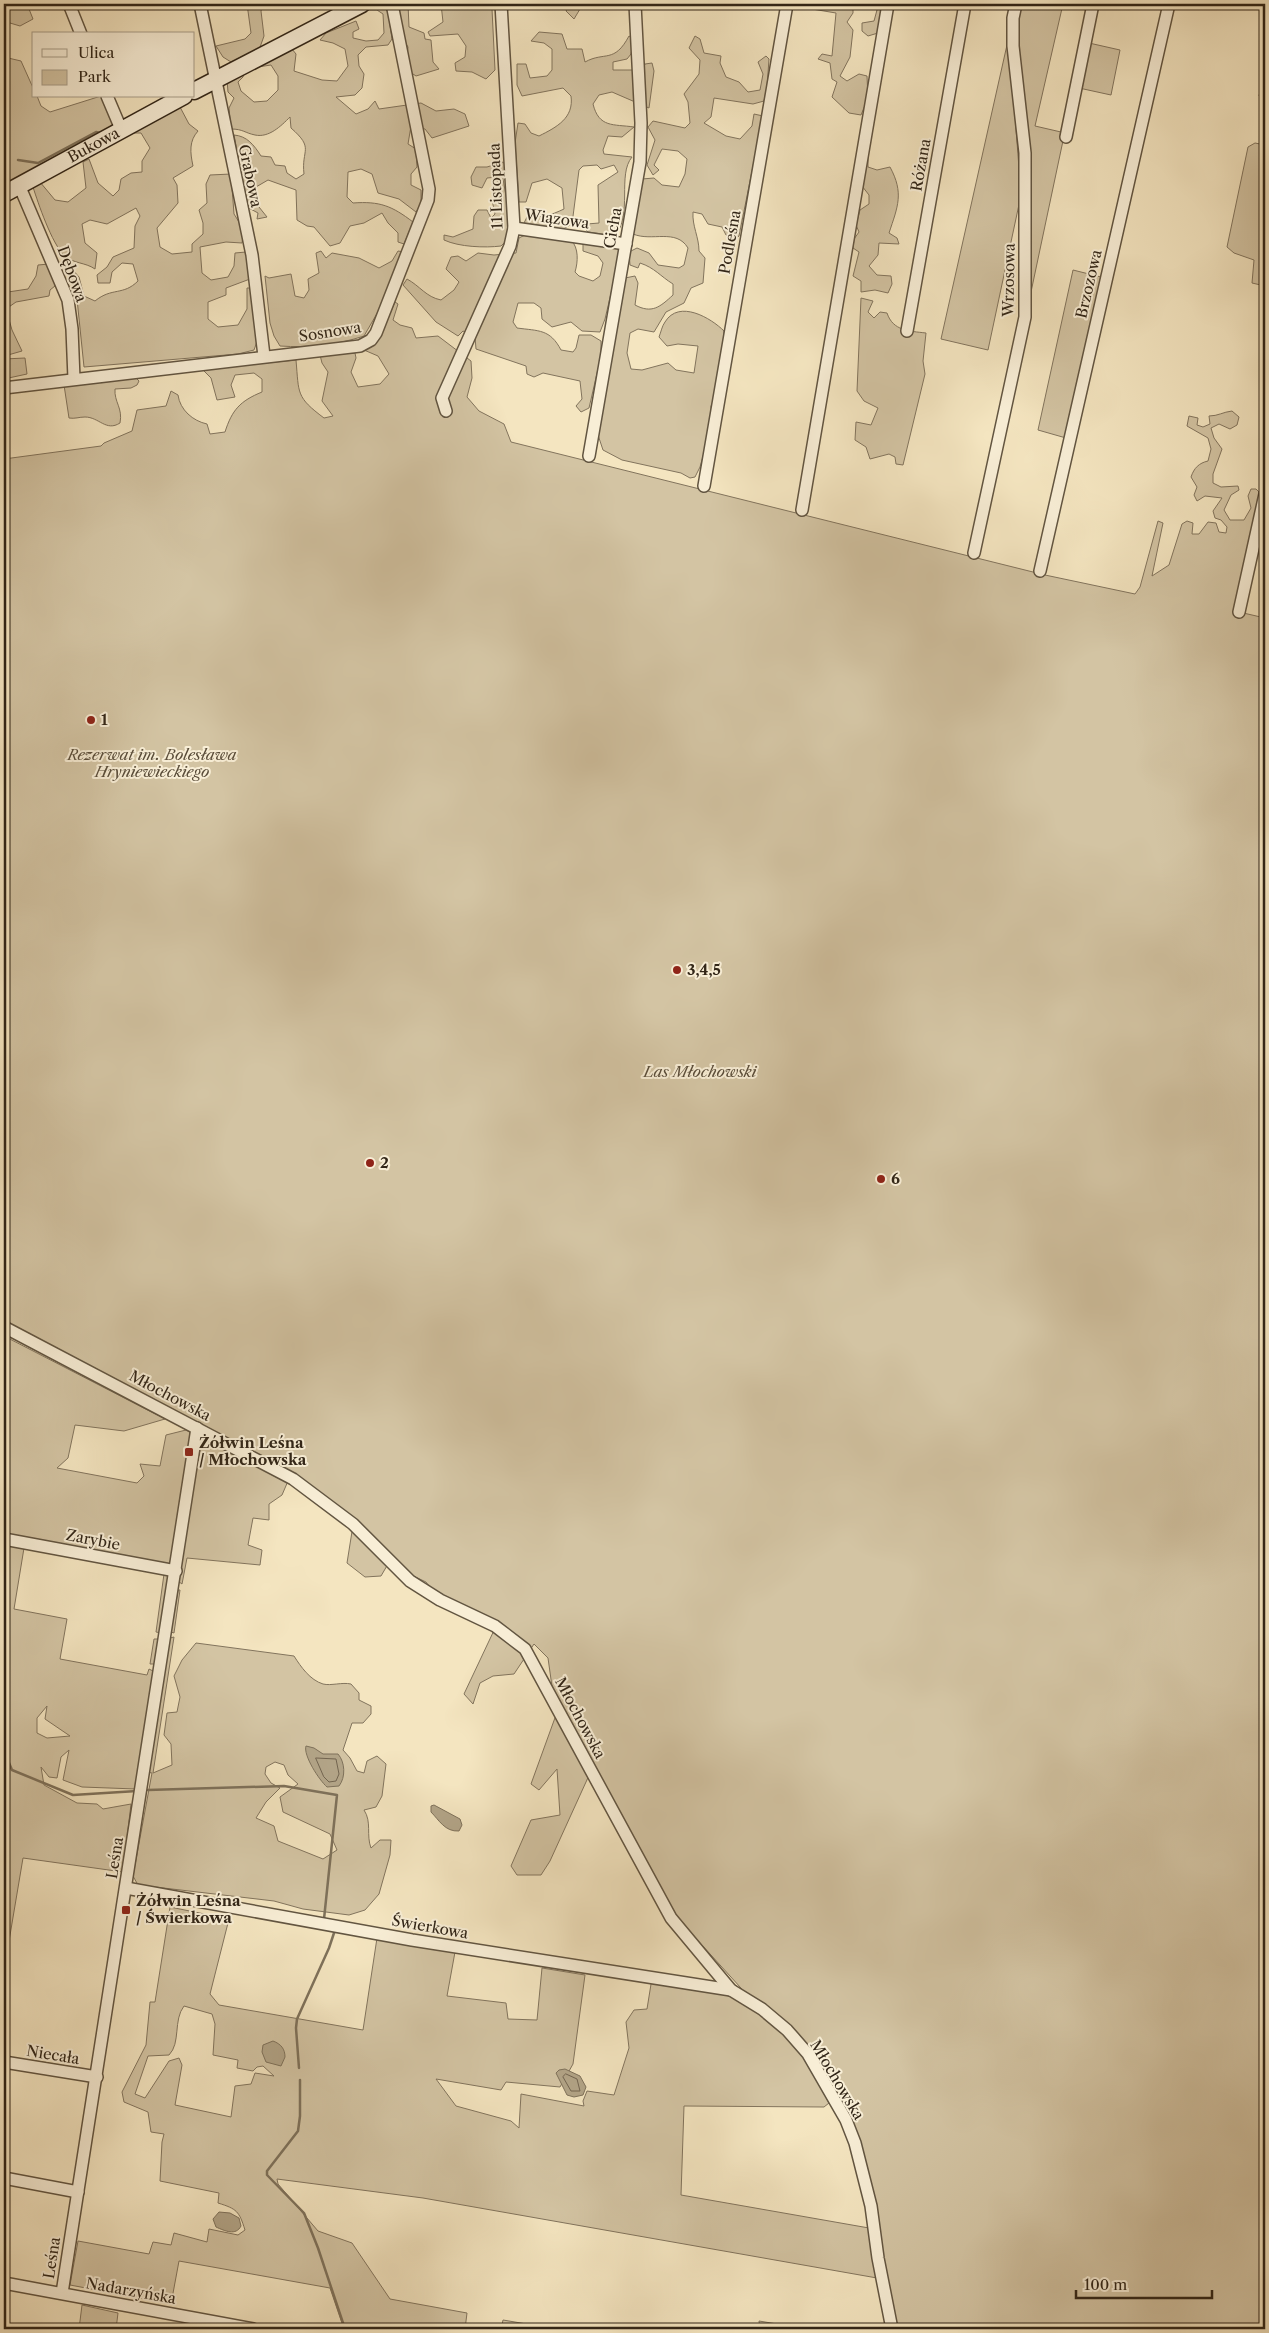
<svg xmlns="http://www.w3.org/2000/svg" width="1269" height="2333" font-family="'Libre Caslon Text',serif">
  <rect width="100%" height="100%" fill="#f4e5c0"/>
  <filter id="stains"><feTurbulence type="fractalNoise" baseFrequency=".004" numOctaves="4"/><feColorMatrix values="0 0 0 0 .2 0 0 0 0 .09 0 0 0 0 .02 0 0 0 .5 -.17"/></filter>
  <radialGradient id="worn" r=".72"><stop offset=".6" stop-color="#630" stop-opacity="0"/><stop offset="1" stop-color="#630" stop-opacity=".3"/></radialGradient>
  <!-- green -->
  <g fill="#d3c4a3" stroke="#82745d" fill-rule="evenodd">
    <polygon points="4,4 27,4 33,19 20,26 10,23 4,25"/>
    <polygon points="247,4 263,4 261,11 264,36 259,50 231,62 223,57 216,46 245,39 251,33"/>
    <path d="M373,4H387L392,39L388,45L366,47L358,55L359,66L364,74L362,88L355,95L336,97L356,114L368,109L375,101L379,109L421,103L436,111L454,109L465,114L469,126L432,138L425,129L411,126L408,144L416,149L417,167L411,174V185L421,190V205L416,212L399,199L378,193L372,174L361,169L348,172L347,197L353,203C380,201 392,206 413,222L404,244L398,242V233L388,223L382,213L364,223L350,226L340,243L330,246L314,227L307,226L297,220L296,190L268,180L256,187L251,197L267,217L257,219L258,213L247,207L234,135C247,136 254,145 261,156L271,157L275,165L285,166L287,173L296,179L304,174C301,149 315,149 291,128L290,117C281,126 269,138 255,135C245,133 243,129 231,129L229,108L234,98L228,92L227,80L245,71L243,77L238,82L241,91L254,102L267,101L278,90V76L271,65L251,68L292,49L296,54L294,71L322,80L337,81L348,66L345,49L333,43L320,40L326,33L356,21L359,29L353,32V38L366,41L378,40L384,33L383,14L377,10H366V7Z"/>
    <polygon points="399,4 408,4 409,27 424,33 425,39 431,40 433,62 439,69 416,76 410,72 407,56 408,47 401,36"/>
    <polygon points="441,4 506,4 506,9 492,9 495,70 486,79 472,72 456,71 455,63 465,57 466,46 458,34 430,36 428,32 443,22"/>
    <polygon points="569,4 578,4 580,9 574,19 566,11"/>
    <polygon points="802,4 853,4 853,13 847,22 853,30 850,57 840,76 847,81 859,74 867,76 868,98 861,115 849,113 832,97 837,82 832,79 830,63 818,59 822,54 832,56 836,13 806,8"/>
    <polygon points="869,4 883,4 878,33 868,36 862,31 862,23 874,21 877,10"/>
    <polygon points="1020,4 1063,4 1035,126 1061,132 1064,136 1031,292 1029,287 1017,31"/>
    <path d="M539,32L562,34L567,49H582L585,62C605,51 614,64 629,36L634,39L631,54L627,59L613,62V70H643L645,64L652,63L654,71L649,108L612,92L599,95L593,104C599,128 613,124 634,127L622,137L608,136L603,150L604,154L632,157C617,175 633,214 615,236L588,232L584,228L587,224L599,223L598,185L618,172L614,165L601,169L597,165L583,166L579,170L572,224L563,229L524,223L528,215C541,219 551,215 564,209L562,188L547,179L532,183L526,202H519L515,143L518,123L525,124L531,133L539,136C557,127 574,118 571,96L563,88L522,96L517,85V64H526L530,78L547,76L552,70V49L544,43L531,41Z"/>
    <path d="M695,36L700,39L704,53L721,56L720,63L726,77L739,82L748,92L760,90L763,74L758,62L766,56L769,59L767,87L764,101L753,104L714,98L711,117L704,123L726,136L740,139L752,126L754,114L763,116L739,236L734,240L726,235L722,227L708,224L702,214L693,212C692,226 699,237 699,251L705,258L703,283L691,288L684,303L666,312L654,332L638,329L630,333L627,353L631,369L642,370L668,363L676,370L694,373L698,346L678,344L667,346L659,337C661,332 662,326 665,322C679,299 711,318 724,331L721,371L715,400L711,406L712,425L700,467L695,477L690,478L681,473L622,460L603,450L598,435L625,278L635,276L638,283L635,305C652,314 660,307 673,295V284C660,276 655,268 640,263L638,268L630,265L629,252L637,248L649,253L658,265L679,268L684,265L688,248C676,228 652,242 633,234L642,179L654,178L662,185L679,187L685,174L687,159L678,151L662,149L654,165L659,170L653,175L647,165L655,140L648,127L653,121L685,128L690,123L688,102L684,94L699,74L700,60L689,48Z"/>
    <polygon points="1009,36 1021,195 988,350 941,339"/>
    <polygon points="1089,43 1120,50 1111,95 1079,88"/>
    <polygon points="4,57 21,61 34,90 34,96 37,96 41,106 50,112 101,96 115,129 4,188"/>
    <polygon points="1265,67 1265,100 1259,96"/>
    <path d="M180,107L189,124L198,131C189,141 190,152 193,166L173,178L177,185L178,203L157,228L160,247L172,254L192,252V244L203,234V223L199,210L207,203L206,184L210,175L231,174L234,214L244,230L242,243L226,242L200,247L202,273L211,280L228,277L234,266L235,253L246,252L250,279L226,288V295L208,302V319L218,327L238,325L247,309V288H252L259,336L254,350L238,354L84,367L77,299L67,269H72L79,277L84,296L95,301C112,287 123,296 138,281L133,264L122,263L112,272L110,283H98L97,275L107,267L113,257L134,248L135,226L140,216L136,208L107,224L90,220L82,224L85,243L97,253L95,269C85,262 73,264 64,255C52,244 38,203 33,187L40,182L55,200L68,202L86,188L83,162L89,159L98,183L113,196L119,190L121,179L131,173L142,172V161L150,148L141,133H128Z"/>
    <polygon points="1255,143 1265,145 1265,235 1261,248 1265,251 1265,286 1252,283 1254,260 1234,253 1227,247 1248,147"/>
    <path d="M868,152V167L877,170L890,167C904,193 898,206 889,233L897,238L899,244L879,243L878,255L869,266L877,275L891,276L892,284L888,293L875,290L861,292V281L853,276L859,252L853,248L854,239L859,232L856,225L860,210L869,204V195L862,186Z"/>
    <path d="M503,162L507,167L503,179L510,218L507,240L501,246C485,248 459,247 444,240V235L453,237L473,229L474,216L478,210H487L491,218L495,214L492,200L498,190L497,177L487,178L482,188L472,185L471,177L476,167H487Z"/>
    <path d="M527,234L571,240C579,248 578,262 575,272L579,276L593,281L600,276L603,263L598,256L583,251V242L619,249L620,255L605,319L600,332L582,331L571,322L552,327L542,319L541,308L534,303H518L513,322L517,328C539,331 550,329 561,350L573,352L576,348L579,335H591L601,341V356L589,408L581,412L576,406L582,399L580,381L543,373L534,377L527,374L526,366L476,349L475,337L463,331L458,336L436,322L403,285L407,279C420,286 426,297 441,300L454,290L459,282L446,269L451,257L458,256L466,261L478,253L494,255L516,253L519,238Z"/>
    <path d="M321,251L326,258L332,253L359,258L379,268L392,261L398,251L404,252L379,310L364,336C337,345 308,348 280,346L274,336L270,323L265,276L269,278L291,274L295,296L304,298L309,290L308,279L319,273L316,253Z"/>
    <polygon points="49,264 56,279 55,286 50,290 49,296 16,302 6,309 12,330 22,351 8,355 4,352 4,288 8,292 28,289 36,276 38,265"/>
    <polygon points="1073,270 1101,277 1066,438 1038,430"/>
    <path d="M861,298L873,301L868,312L874,318L880,312L887,313C893,331 909,331 926,333L923,361L925,374L903,465L896,464L895,457L889,454L870,459L866,447L855,440L856,422L871,425L878,408L864,401L857,391Z"/>
    <path d="M395,302L398,304L393,320L400,325L412,328L416,338L438,336L471,361L472,378L467,397L479,411L504,424L511,442L1045,575L1135,594L1140,587L1158,521L1163,523L1152,576L1169,565L1182,524L1187,521L1193,523L1192,534H1199L1208,522L1216,523L1219,532L1226,533L1227,527L1221,520L1215,518L1213,511L1222,498L1205,496L1197,501L1194,495L1197,487L1191,477C1194,468 1199,463 1208,461L1211,449L1208,438L1187,426L1189,416L1198,418L1197,425L1203,427L1210,424L1209,416C1218,416 1223,412 1232,411L1239,417L1237,425L1230,429L1219,424L1211,428L1214,438L1222,449L1213,474V483L1221,487L1238,486L1239,490L1231,495L1224,510L1230,520H1244L1251,508L1248,496L1251,489H1256L1260,493L1239,612L1265,618V2329H895L861,2161L811,2053L750,1998L691,1933L671,1918L591,1771L550,1861L541,1875H517L511,1866L531,1820L560,1815L557,1769L539,1790L531,1784L556,1715L548,1658L534,1644L514,1674L493,1676L480,1683L473,1704L464,1694L497,1624L440,1600L426,1582L388,1564L381,1576L365,1577L347,1563L354,1519L258,1454L4,1323V459L101,446L104,443L132,431L137,410L166,406L171,391L178,395C180,410 193,421 207,424L210,434L225,432C232,410 240,401 262,392V379L254,373L235,375L231,385L235,397L217,400L211,378L202,369L296,360C299,394 296,397 324,418L333,416L322,401L328,372L322,363L320,355L355,353L356,358L351,372L358,387L380,384L389,374L378,356L364,350L380,336Z"/>
    <polygon points="25,358 27,374 4,379 4,359"/>
    <path d="M134,376L139,381L137,385L131,388L115,389C114,402 123,408 120,423C106,432 99,417 85,417C79,417 75,419 69,418L64,385Z"/>
    <polygon points="4,1336 165,1419 124,1431 75,1425 68,1458 57,1468 137,1483 144,1476 140,1464 160,1466 166,1435 186,1430 190,1432 192,1440 174,1561 170,1564 4,1533"/>
    <polygon points="205,1442 211,1442 288,1481 282,1495 269,1504 269,1520 253,1518 248,1545 262,1550 260,1565 187,1558 182,1584 178,1581 199,1447 203,1449"/>
    <path d="M4,1545L24,1548L14,1609L67,1619L60,1659L147,1675L149,1669L155,1672L136,1789L82,1787L63,1780L69,1750L61,1757L57,1778L49,1777L41,1767L44,1785L77,1803L97,1804L103,1809L131,1804L123,1872L23,1858L7,1953L4,1952ZM47,1706L45,1719L70,1736L47,1738L37,1733V1718Z"/>
    <polygon points="164,1574 170,1574 161,1633 156,1632"/>
    <polygon points="178,1590 180,1590 174,1633 171,1632"/>
    <path d="M174,1637L153,1773L172,1765L171,1744L164,1735L167,1713L177,1712L180,1697L174,1676L182,1660L196,1643L294,1656C301,1667 310,1680 323,1684C331,1686 342,1682 351,1684L359,1693V1700L371,1706V1714L363,1723H352L343,1750L350,1758L357,1771L364,1773L367,1761L377,1756L386,1764L382,1796L376,1807L364,1810C372,1822 366,1835 371,1848L380,1840H391L390,1855L379,1894L365,1910L349,1915L303,1909L274,1901L138,1885L133,1876L152,1773L147,1772L170,1638ZM275,1762L284,1765L288,1775L298,1784L280,1797L283,1812L330,1834L337,1850L323,1859L278,1841L274,1826L256,1818L266,1802L280,1788L271,1783L265,1774L266,1767Z"/>
    <polygon points="154,1639 160,1639 156,1664 150,1664"/>
    <path d="M170,1907L229,1919L210,1994L219,2005L363,2030L377,1938L455,1952L447,1996L506,2003L508,2019L537,2020L542,1968L585,1975L573,2064L560,2087L506,2082L501,2090L436,2079L456,2106L511,2121L519,2128L521,2094L584,2106L583,2101L587,2091L614,2095L629,2048L626,2022L634,2010L647,2009L652,1978L731,1990L774,2023L794,2044L809,2065L829,2103L824,2107L684,2106L681,2195L869,2228L877,2278L423,2198L277,2179L278,2184L318,2231L352,2243L390,2299L467,2313L465,2329H344L330,2288L179,2261L171,2304L70,2285L78,2241L149,2254L153,2242L171,2245L174,2233L207,2242L209,2229L238,2235L245,2230C239,2211 237,2209 218,2203L219,2193L160,2181L162,2142L164,2134L151,2132L148,2112L124,2102L122,2092L146,2045L150,2002H155ZM184,2006L212,2014L215,2024L213,2055L238,2060L237,2068L253,2071L257,2067L263,2066L274,2076L255,2073L251,2084L235,2086L231,2117L175,2105L182,2065L179,2058L169,2061L145,2098L135,2094L148,2056L169,2055C181,2043 173,2020 184,2006Z"/>
    <polygon points="82,2305 118,2313 116,2329 79,2329"/>
    <polygon points="503,2320 556,2329 501,2329"/>
    <polygon points="759,2321 807,2329 760,2329"/>
  </g>
  <!-- water -->
  <g fill="#b2a487" stroke="#7e715a">
    <path d="M306,1746L314,1748L323,1754H338C345,1762 346,1777 339,1786L327,1787C319,1780 303,1755 306,1746Z"/>
    <path d="M434,1805L460,1819L462,1825L459,1831C445,1832 439,1820 431,1812V1806Z"/>
    <path d="M273,2041C281,2044 285,2049 285,2057L281,2066L266,2062L262,2052L263,2045Z"/>
    <polygon points="565,2069 580,2076 586,2087 583,2095 574,2097 567,2095 556,2073 559,2070"/>
    <path d="M219,2212L230,2213L239,2218L241,2226C236,2236 225,2231 216,2227L213,2219Z"/>
  </g>
  <g fill="none" stroke-linecap="round" stroke-linejoin="round">
    <!-- shore -->
    <g stroke="#72644f" stroke-width="1">
      <polygon points="316,1758 336,1759 339,1774 336,1781 329,1782 324,1777"/>
      <polygon points="566,2074 577,2079 580,2091 571,2091 563,2077"/>
    </g>
    <!-- stream -->
    <g stroke="#7e715a" stroke-width="2.5">
      <polyline points="18,160 38,163 96,132 101,133"/>
      <polyline points="4,1751 12,1770 73,1795 137,1791"/>
      <polyline points="148,1790 284,1786 337,1795 324,1919"/>
      <polyline points="299,2068 296,2028 297,2019 329,1948 335,1930"/>
      <polyline points="300,2080 300,2116 298,2131 267,2171 267,2175 304,2213 318,2248 345,2329"/>
    </g>
    <!-- street casing -->
    <g stroke="#625541" stroke-width="14">
      <g id="street">
        <polyline points="69,4 81,34"/>
        <polyline points="200,4 252,255 264,356"/>
        <polyline points="107,96 121,129"/>
        <polyline points="1066,137 1093,4"/>
        <polyline points="19,185 68,300 72,329 74,379"/>
        <polyline points="514,228 626,244"/>
        <polyline points="907,331 965,4"/>
        <polyline points="4,388 360,346 371,340 376,333 428,200 429,189 392,4"/>
        <polyline points="446,411 442,398 510,246 514,228 501,4"/>
        <polyline points="589,456 640,162 641,123 635,4"/>
        <polyline points="704,486 787,4"/>
        <polyline points="802,510 888,4"/>
        <polyline points="974,553 1025,317 1025,153 1013,46 1013,18 1016,4"/>
        <polyline points="1040,571 1169,4"/>
        <polyline points="1239,612 1265,494"/>
        <polyline points="4,1327 293,1479 353,1524 410,1581 440,1600 495,1626 525,1649 671,1918 731,1990 762,2009 787,2030 808,2054 846,2120 855,2143 871,2206 878,2258 892,2329"/>
        <polyline points="4,1539 176,1571"/>
        <polyline points="126,1888 412,1940 731,1990"/>
        <polyline points="4,2062 97,2077"/>
        <polyline points="4,2178 78,2192"/>
        <polyline points="4,2283 253,2329"/>
        <polyline points="62,2293 197,1428"/>
      </g>
    </g>
    <!-- secondary casing -->
    <g stroke="#312517" stroke-width="19">
      <g id="secondary">
        <polyline points="194,91 362,4"/>
        <path id="s1" d="M4,194L184,96"/>
      </g>
    </g>
    <!-- street -->
    <use href="#street" stroke="#f8eed6" stroke-width="11"/>
    <!-- secondary -->
    <use href="#secondary" stroke="#f8eed6" stroke-width="16"/>
  </g>
  <!-- markers -->
  <g fill="#8f2418" stroke="#f8eed6" stroke-width="2">
    <circle cx="91" cy="720" r="5"/>
    <circle cx="677" cy="970" r="5"/>
    <circle cx="370" cy="1163" r="5"/>
    <circle cx="881" cy="1179" r="5"/>
    <rect x="184" y="1447" width="10" height="10" rx="2.5"/>
    <rect x="121" y="1905" width="10" height="10" rx="2.5"/>
  </g>
  <g text-anchor="middle" stroke-width="4" stroke-linejoin="round" paint-order="stroke">
    <!-- street labels -->
    <g font-size="15" fill="#312517" stroke="#f8eed6">
      <text dy="5" stroke="none"><textPath href="#s1" startOffset="102">Bukowa</textPath></text>
      <text transform="translate(921 165) rotate(-80)" y="5">Różana</text>
      <text transform="translate(250 176) rotate(78)" y="5">Grabowa</text>
      <text transform="translate(496 186) rotate(-92)" y="5">11 Listopada</text>
      <text transform="translate(557 219) rotate(8)" y="5">Wiązowa</text>
      <text transform="translate(613 228) rotate(-80)" y="5">Cicha</text>
      <text transform="translate(730 242) rotate(-80)" y="5">Podleśna</text>
      <text transform="translate(72 274) rotate(70)" y="5">Dębowa</text>
      <text transform="translate(1009 280) rotate(-89)" y="5">Wrzosowa</text>
      <text transform="translate(1089 284) rotate(-77)" y="5">Brzozowa</text>
      <text transform="translate(330 332) rotate(-9)" y="5">Sosnowa</text>
      <text transform="translate(170 1396) rotate(28)" y="5">Młochowska</text>
      <text transform="translate(93 1540) rotate(11)" y="5">Zarybie</text>
      <text transform="translate(580 1718) rotate(62)" y="5">Młochowska</text>
      <text transform="translate(115 1858) rotate(-81)" y="5">Leśna</text>
      <text transform="translate(430 1927) rotate(10)" y="5">Świerkowa</text>
      <text transform="translate(53 2055) rotate(9)" y="5">Niecała</text>
      <text transform="translate(837 2080) rotate(59)" y="5">Młochowska</text>
      <text transform="translate(52 2258) rotate(-81)" y="5">Leśna</text>
      <text transform="translate(131 2291) rotate(10)" y="5">Nadarzyńska</text>
    </g>
    <!-- poi labels -->
    <g font-size="15" font-weight="bold" fill="#312517" stroke="#f8eed6" text-anchor="start">
      <text x="101" y="725">1</text>
      <text x="687" y="975">3,4,5</text>
      <text x="380" y="1168">2</text>
      <text x="891" y="1184">6</text>
      <text x="199" y="1448">Żółwin Leśna<tspan x="199" dy="17">/ Młochowska</tspan></text>
      <text x="136" y="1906">Żółwin Leśna<tspan x="136" dy="17">/ Świerkowa</tspan></text>
    </g>
    <!-- park labels -->
    <g font-size="15" font-style="italic" fill="#5a4d3a" stroke="#f8eed6">
      <text x="152" y="760">Rezerwat im. Bolesława<tspan x="152" dy="17">Hryniewieckiego</tspan></text>
      <text x="700" y="1077">Las Młochowski</text>
    </g>
  </g>
  <!-- margin -->
  <rect width="1269" height="2333" fill="none" stroke="#f4e5c0" stroke-width="20"/>
  <rect x="5" y="5" width="1259" height="2323" fill="none" stroke="#312517" stroke-width="2.5"/>
  <rect x="10" y="10" width="1249" height="2313" fill="none" stroke="#312517"/>
  <!-- legend -->
  <rect x="32" y="32" width="162" height="65" fill="#f8eed6" stroke="#a89e8a"/>
  <rect x="42" y="49" width="25" height="8" fill="#f8eed6" stroke="#a89e8a"/>
  <text x="78" y="58" font-size="15" fill="#312517">Ulica</text>
  <rect x="42" y="70" width="25" height="15" fill="#d3c4a3" stroke="#a89e8a"/>
  <text x="78" y="82" font-size="15" fill="#312517">Park</text>
  <!-- scale -->
  <path d="M1076 2290v8h136v-8" fill="none" stroke="#312517" stroke-width="2.5"/>
  <text x="1084" y="2290" font-size="15" fill="#312517" stroke="#f8eed6" stroke-width="4" paint-order="stroke">100 m</text>
  <rect width="100%" height="100%" filter="url(#stains)"/>
  <rect width="100%" height="100%" fill="url(#worn)"/>
</svg>
